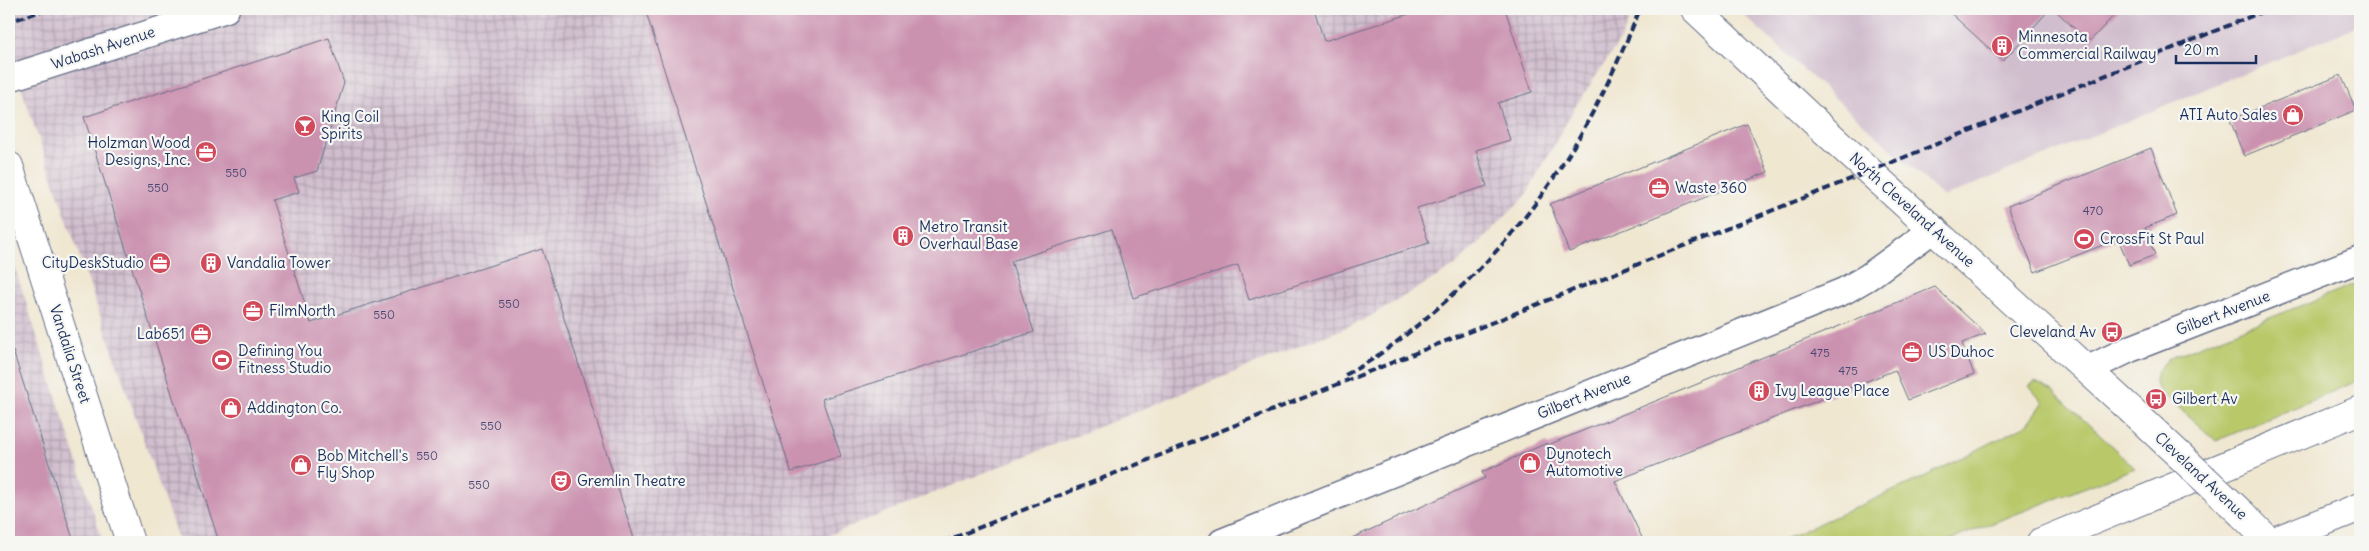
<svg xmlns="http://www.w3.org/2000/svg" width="2369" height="551" font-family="Delius,sans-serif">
  <defs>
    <pattern id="industrial-grid" width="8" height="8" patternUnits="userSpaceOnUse" patternTransform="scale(1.25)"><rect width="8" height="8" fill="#d0bdcd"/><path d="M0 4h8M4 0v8" fill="none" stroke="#a89aaa"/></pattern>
  </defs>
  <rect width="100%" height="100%" fill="#f6f6f2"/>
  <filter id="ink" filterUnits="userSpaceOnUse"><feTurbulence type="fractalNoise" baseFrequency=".02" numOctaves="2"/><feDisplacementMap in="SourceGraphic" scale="10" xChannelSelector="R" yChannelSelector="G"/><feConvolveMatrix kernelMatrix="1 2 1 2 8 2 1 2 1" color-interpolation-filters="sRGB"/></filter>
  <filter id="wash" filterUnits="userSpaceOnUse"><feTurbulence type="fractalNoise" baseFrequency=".0096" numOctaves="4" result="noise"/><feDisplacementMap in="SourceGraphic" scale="20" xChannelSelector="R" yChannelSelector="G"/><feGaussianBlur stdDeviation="1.12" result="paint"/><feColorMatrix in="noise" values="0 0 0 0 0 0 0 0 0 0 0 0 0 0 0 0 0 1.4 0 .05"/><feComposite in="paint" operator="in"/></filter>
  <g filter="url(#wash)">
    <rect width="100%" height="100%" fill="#f0e7d1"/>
    <!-- industrial -->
    <g fill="url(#industrial-grid)">
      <polygon points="9,9 1634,9 1621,39 1575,107 1525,197 1455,266 1362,321 812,542 179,542 9,53"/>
      <polygon points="9,249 103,542 9,542"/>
    </g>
    <!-- railway -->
    <polygon fill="#d0bdcd" points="1737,9 2360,9 2360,25 1944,197"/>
    <!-- green -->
    <g fill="#b9c96b" stroke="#6a7c64">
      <path d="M2360,282V380L2216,441L2156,387C2152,373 2162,363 2174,356Z"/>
      <polygon points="2035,382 2053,391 2135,468 1944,542 1778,542 1922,478 2028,424 2043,403 2029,386"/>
    </g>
    <g id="blocks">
      <!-- building -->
      <g fill="#cb92b0">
        <polygon points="645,9 1314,9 1324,41 1425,9 1505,9 1532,92 1498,103 1510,140 1476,150 1487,186 1417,208 1429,243 1249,300 1238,265 1133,298 1112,229 1011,261 1034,332 822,399 841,456 791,472"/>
        <polygon points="1946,9 2050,9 2003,61"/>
        <polygon points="2054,9 2120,9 2089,42"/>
        <polygon points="329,38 344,83 317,171 294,178 299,192 272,200 311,323 542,249 635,542 219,542 84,117"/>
        <polygon points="2341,75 2356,110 2244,156 2230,120"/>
        <polygon points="1747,124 1768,172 1569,252 1550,204"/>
        <polygon points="2151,148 2177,215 2145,228 2155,255 2129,265 2118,239 2035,272 2008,206"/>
        <polygon points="1935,287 1986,334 1962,343 1974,374 1908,400 1895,370 1615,481 1644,542 1343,542 1485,478 1482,472 1547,443 1548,445"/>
        <polygon points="13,351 74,542 9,542 9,352"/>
      </g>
    </g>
  </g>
  <g filter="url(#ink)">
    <use href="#blocks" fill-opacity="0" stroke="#666f86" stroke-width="1"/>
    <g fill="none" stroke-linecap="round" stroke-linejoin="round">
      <!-- minor casing -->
      <g stroke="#666f86" stroke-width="29">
        <g id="minor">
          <polyline points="9,78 226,9"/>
          <polyline points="2088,369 2130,349 2360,259"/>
          <polyline points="1222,542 1844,291 1868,277 1934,229"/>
        </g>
      </g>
      <!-- tertiary casing -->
      <g stroke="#666f86" stroke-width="30">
        <g id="tertiary">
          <polyline points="1695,9 1813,120 2130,409"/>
          <polyline points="2242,514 2270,542"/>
        </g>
      </g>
      <!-- secondary casing -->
      <g stroke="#666f86" stroke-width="30">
        <polyline id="secondary" points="9,166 130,542"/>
      </g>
      <!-- motorway casing -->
      <g stroke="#666f86" stroke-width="30">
        <g id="motorway">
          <polyline points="2041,542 2360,410"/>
          <polyline points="2272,542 2360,507"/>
        </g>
      </g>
      <!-- minor -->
      <use href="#minor" stroke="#fff" stroke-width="26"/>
      <!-- tertiary -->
      <use href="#tertiary" stroke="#fff" stroke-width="28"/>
      <!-- secondary -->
      <use href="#secondary" stroke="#fff" stroke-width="28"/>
      <!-- motorway -->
      <use href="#motorway" stroke="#fff" stroke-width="28"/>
      <!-- rail -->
      <g stroke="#1b2f5e" stroke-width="4" stroke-dasharray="8 4" stroke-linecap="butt">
        <polyline points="17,19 48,9"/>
        <path d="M1345,375C1377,359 1405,336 1432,313C1535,225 1590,133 1640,9"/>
        <polyline points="943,542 1831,187 2269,9"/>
      </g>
      <!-- tertiary-bridge casing -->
      <g stroke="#666f86" stroke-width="30" stroke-linecap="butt">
        <polyline id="tertiary-bridge" points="2130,409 2242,514"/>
      </g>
      <!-- tertiary-bridge -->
      <use href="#tertiary-bridge" stroke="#fff" stroke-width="28"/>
    </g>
  </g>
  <!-- icons -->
  <defs>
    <g id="building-disc" transform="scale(1.125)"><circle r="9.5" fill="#d1495b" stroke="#f6f6f2"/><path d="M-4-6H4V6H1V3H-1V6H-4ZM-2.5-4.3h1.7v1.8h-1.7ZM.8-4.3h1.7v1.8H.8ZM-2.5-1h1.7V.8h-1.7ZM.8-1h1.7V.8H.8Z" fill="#fff"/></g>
    <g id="shop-disc" transform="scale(1.125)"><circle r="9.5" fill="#d1495b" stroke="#f6f6f2"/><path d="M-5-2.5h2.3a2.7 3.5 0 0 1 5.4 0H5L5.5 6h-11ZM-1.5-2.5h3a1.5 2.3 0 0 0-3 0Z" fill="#fff"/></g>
    <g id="bar-disc" transform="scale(1.125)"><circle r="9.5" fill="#d1495b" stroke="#f6f6f2"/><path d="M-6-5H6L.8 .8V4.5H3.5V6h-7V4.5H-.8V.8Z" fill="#fff"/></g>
    <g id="office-disc" transform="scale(1.125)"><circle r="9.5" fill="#d1495b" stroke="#f6f6f2"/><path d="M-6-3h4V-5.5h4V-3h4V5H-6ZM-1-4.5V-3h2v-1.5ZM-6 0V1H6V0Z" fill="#fff"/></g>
    <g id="stadium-disc" transform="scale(1.125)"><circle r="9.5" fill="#d1495b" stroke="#f6f6f2"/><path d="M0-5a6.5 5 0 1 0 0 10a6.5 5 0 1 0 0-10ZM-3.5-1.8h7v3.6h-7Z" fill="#fff"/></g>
    <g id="bus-disc" transform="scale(1.125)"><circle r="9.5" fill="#d1495b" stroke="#f6f6f2"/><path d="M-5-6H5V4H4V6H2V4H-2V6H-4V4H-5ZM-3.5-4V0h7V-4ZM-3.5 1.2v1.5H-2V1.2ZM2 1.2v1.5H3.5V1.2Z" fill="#fff"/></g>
    <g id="theatre-disc" transform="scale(1.125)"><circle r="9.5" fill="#d1495b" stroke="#f6f6f2"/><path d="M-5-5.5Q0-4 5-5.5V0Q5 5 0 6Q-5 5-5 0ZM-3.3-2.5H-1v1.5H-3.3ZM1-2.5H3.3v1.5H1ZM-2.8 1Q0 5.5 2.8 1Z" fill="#fff"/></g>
  </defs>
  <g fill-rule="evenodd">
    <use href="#building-disc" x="2002" y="46"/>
    <use href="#shop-disc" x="2293" y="115"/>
    <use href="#bar-disc" x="305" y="126"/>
    <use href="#office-disc" x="206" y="152"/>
    <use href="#office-disc" x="1659" y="188"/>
    <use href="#building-disc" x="903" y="236"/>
    <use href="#stadium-disc" x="2084" y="239"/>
    <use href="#office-disc" x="160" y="263"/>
    <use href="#building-disc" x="211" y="263"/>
    <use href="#office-disc" x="253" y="311"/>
    <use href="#bus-disc" x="2112" y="332"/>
    <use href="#office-disc" x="201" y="334"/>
    <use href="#office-disc" x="1912" y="352"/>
    <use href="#stadium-disc" x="222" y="360"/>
    <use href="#building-disc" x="1759" y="391"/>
    <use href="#bus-disc" x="2156" y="399"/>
    <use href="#shop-disc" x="231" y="408"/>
    <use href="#shop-disc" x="1530" y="463"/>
    <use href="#shop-disc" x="301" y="465"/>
    <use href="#theatre-disc" x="561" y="481"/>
  </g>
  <g text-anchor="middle" stroke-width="4.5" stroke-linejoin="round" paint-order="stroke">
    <!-- number labels -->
    <g font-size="12" fill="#474872">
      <text x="236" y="177">550</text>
      <text x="158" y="192">550</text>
      <text x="2093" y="215">470</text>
      <text x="509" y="308">550</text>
      <text x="384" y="319">550</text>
      <text x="1820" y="357">475</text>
      <text x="1848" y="375">475</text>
      <text x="491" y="430">550</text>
      <text x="427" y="460">550</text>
      <text x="479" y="489">550</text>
    </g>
    <!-- poi labels -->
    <g font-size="15" fill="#1b2f5e" stroke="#f6f6f2" text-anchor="start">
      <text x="2018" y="42">Minnesota<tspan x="2018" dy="17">Commercial Railway</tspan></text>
      <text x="2277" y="120" text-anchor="end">ATI Auto Sales</text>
      <text x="321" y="122">King Coil<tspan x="321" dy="17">Spirits</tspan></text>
      <text x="190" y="148" text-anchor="end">Holzman Wood<tspan x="190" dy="17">Designs, Inc.</tspan></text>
      <text x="1675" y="193">Waste 360</text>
      <text x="919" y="232">Metro Transit<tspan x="919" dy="17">Overhaul Base</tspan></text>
      <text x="2100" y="244">CrossFit St Paul</text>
      <text x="144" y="268" text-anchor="end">CityDeskStudio</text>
      <text x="227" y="268">Vandalia Tower</text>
      <text x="269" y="316">FilmNorth</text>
      <text x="2096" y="337" text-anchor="end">Cleveland Av</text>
      <text x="185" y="339" text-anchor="end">Lab651</text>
      <text x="238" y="356">Defining You<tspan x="238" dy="17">Fitness Studio</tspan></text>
      <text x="1928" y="357">US Duhoc</text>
      <text x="1775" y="396">Ivy League Place</text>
      <text x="2172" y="404">Gilbert Av</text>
      <text x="247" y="413">Addington Co.</text>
      <text x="1546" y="459">Dynotech<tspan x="1546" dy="17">Automotive</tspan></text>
      <text x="317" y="461">Bob Mitchell's<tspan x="317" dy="17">Fly Shop</tspan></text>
      <text x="577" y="486">Gremlin Theatre</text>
    </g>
    <!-- street labels -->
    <g font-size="15" fill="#1b2f5e" stroke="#f6f6f2">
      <text transform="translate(103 48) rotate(-18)" y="5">Wabash Avenue</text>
      <text transform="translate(1912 210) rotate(42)" y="5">North Cleveland Avenue</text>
      <text transform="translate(2223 313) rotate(-21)" y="5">Gilbert Avenue</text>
      <text transform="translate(70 354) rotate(72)" y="5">Vandalia Street</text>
      <text transform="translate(1584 396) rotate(-22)" y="5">Gilbert Avenue</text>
      <text transform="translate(2201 476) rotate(43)" y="5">Cleveland Avenue</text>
    </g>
  </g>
  <!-- margin -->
  <rect width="2369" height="551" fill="none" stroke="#f6f6f2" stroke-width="30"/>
  <!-- scale -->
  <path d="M2176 55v8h80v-8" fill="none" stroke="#1b2f5e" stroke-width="2.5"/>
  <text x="2184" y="55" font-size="15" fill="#1b2f5e" stroke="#f6f6f2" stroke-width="4" paint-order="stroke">20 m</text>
</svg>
